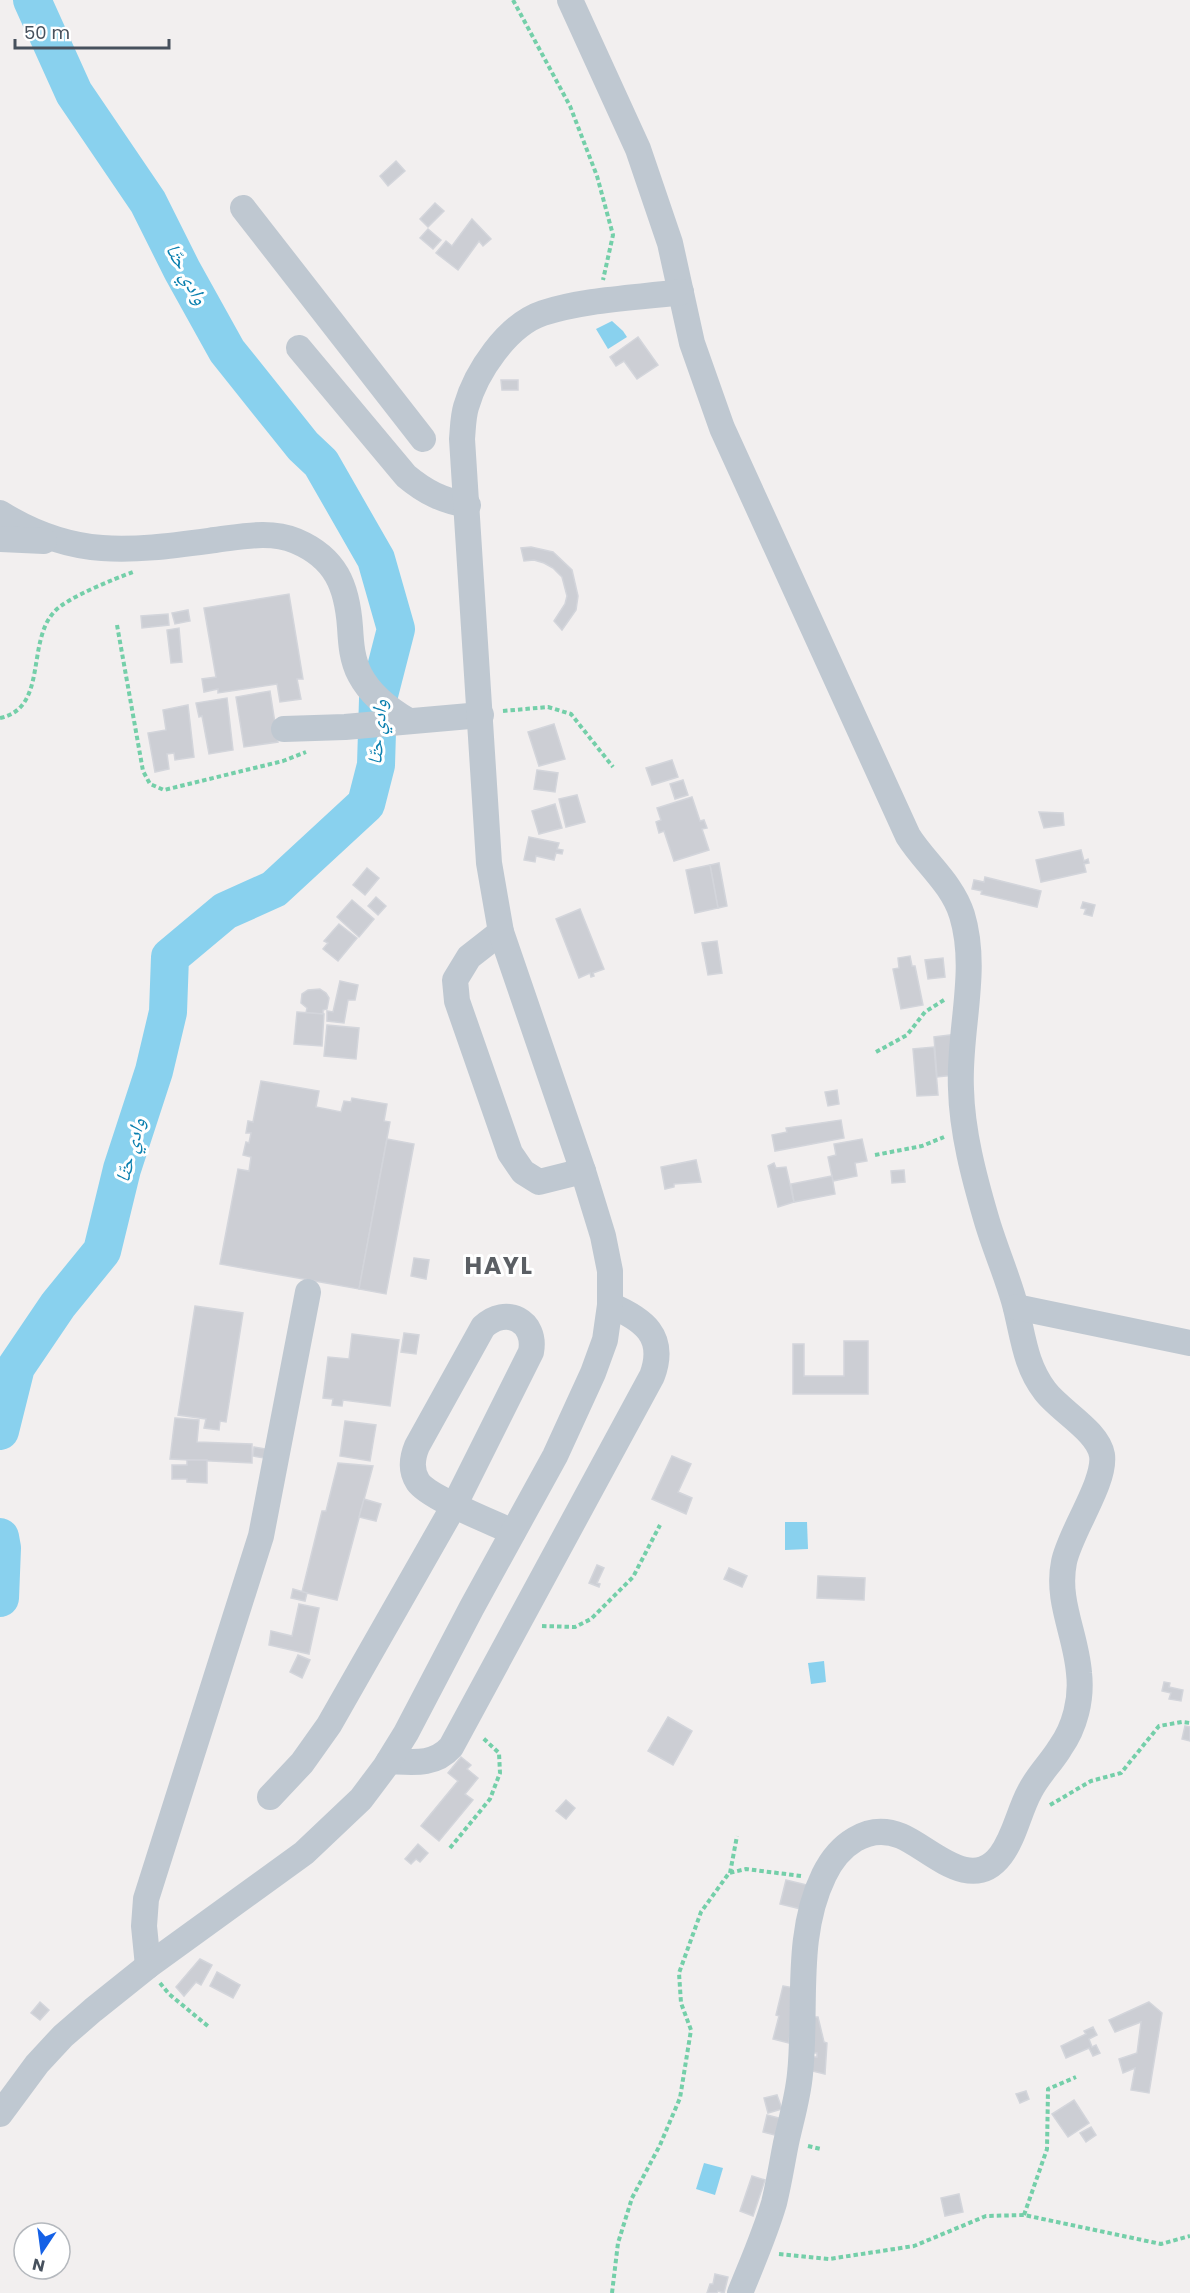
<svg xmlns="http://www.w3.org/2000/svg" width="1190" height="2293" font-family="Poppins,'Noto Naskh Arabic',sans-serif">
  <rect width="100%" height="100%" fill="#f2efef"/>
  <!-- water -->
  <g fill="#89d1ee">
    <polygon points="612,321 623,331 627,337 608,349 596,329"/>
    <polygon points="785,1522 807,1522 808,1549 785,1550"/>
    <polygon points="824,1661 826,1682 811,1684 808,1663"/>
    <polygon points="704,2163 723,2168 715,2195 696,2189"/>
  </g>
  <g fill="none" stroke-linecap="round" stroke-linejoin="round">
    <!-- river -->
    <g stroke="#89d1ee" stroke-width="38">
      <polyline points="0,1431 16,1367 58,1305 102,1251 122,1169 154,1071 168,1012 170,957 225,911 274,889 366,804 376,765 378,699 396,629 376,559 321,463 303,446 227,351 182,270 148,202 74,93 32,0"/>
      <polyline points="0,1537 2,1548 0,1598"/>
    </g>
  </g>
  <!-- building -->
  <g fill="#ccced4" stroke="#d3d5db" stroke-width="1.5">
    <polygon points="396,161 405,171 388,186 380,176"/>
    <polygon points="435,203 444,211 428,227 420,219"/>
    <polygon points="472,219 491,239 483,246 479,241 458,270 436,253 446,241 452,246"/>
    <polygon points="428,229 441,240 433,249 420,238"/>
    <polygon points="638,337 658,365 637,379 624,361 616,366 610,357"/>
    <polygon points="501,380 518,380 518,390 502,390"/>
    <polygon points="531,547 553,552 572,570 578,596 576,610 562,630 554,621 565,604 567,596 562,577 553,568 544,563 534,560 524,561 521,548"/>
    <polygon points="289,594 303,679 297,679 301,699 280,702 277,684 218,693 218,689 204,692 202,679 216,677 204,608"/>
    <polygon points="188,610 190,621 175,624 172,613"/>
    <polygon points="168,614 169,625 142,628 141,616"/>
    <polygon points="179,628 182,662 171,663 167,630"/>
    <polygon points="270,691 278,742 244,747 236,697"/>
    <polygon points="227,698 233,750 209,754 202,716 199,717 196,703"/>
    <polygon points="188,705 194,757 175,760 174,753 167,754 169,769 155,772 148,733 166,730 163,710"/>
    <polygon points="554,724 565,759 539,766 528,732"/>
    <polygon points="672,760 678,777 652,785 646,768"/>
    <polygon points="537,770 558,773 555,792 534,789"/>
    <polygon points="683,780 688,795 675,799 670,784"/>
    <polygon points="577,795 585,822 566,827 559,799"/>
    <polygon points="692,797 700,821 704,820 707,828 702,829 709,850 674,861 664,831 659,833 656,822 661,820 657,808"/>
    <polygon points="555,804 562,828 539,834 532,811"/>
    <polygon points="1039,812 1063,813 1064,825 1044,828"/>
    <polygon points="529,837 559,843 557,849 563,850 562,854 556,853 554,860 536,856 535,862 524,860"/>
    <polygon points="1081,850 1084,861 1088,859 1089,863 1084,864 1086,872 1041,882 1036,860"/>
    <polygon points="719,863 727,906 718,908 710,865"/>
    <polygon points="710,865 718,908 695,913 686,870"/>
    <polygon points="367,868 379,878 365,895 353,885"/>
    <polygon points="985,877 1041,891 1037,907 981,894 982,891 972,889 974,880 984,882"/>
    <polygon points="376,897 386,906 378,915 368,906"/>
    <polygon points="352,900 374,919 359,937 337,917"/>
    <polygon points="1083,902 1095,905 1092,916 1084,914 1086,909 1081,908"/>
    <polygon points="580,909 604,969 593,973 594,976 591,977 590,973 579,978 556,919"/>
    <polygon points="339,924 357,938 338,961 323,949 328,943 324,941"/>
    <polygon points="717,941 722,973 708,975 702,943"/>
    <polygon points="910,956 912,966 915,966 923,1005 901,1009 893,969 899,968 898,958"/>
    <polygon points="943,958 945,977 928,979 925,960"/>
    <polygon points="340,981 358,985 355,1000 348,1000 344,1023 327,1021 327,1011 333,1012"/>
    <polygon points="320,989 326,993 329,998 327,1009 323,1010 323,1014 306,1013 307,1008 301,1003 302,994 308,990"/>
    <polygon points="297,1012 324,1014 322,1046 294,1044"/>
    <polygon points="327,1025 359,1028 356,1059 324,1056"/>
    <polygon points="957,1034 955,1075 937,1077 934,1037"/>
    <polygon points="934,1047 938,1095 917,1096 913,1049"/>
    <polygon points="261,1081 319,1091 316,1107 341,1112 344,1101 351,1102 352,1098 387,1104 384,1121 390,1122 359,1289 220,1264 238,1169 249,1171 251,1157 243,1155 246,1142 249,1143 251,1133 246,1133 248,1121 253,1122"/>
    <polygon points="837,1090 839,1104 828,1106 825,1092"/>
    <polygon points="841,1120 844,1138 775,1151 772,1135 787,1132 786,1128"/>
    <polygon points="387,1139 414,1144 386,1294 359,1289"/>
    <polygon points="862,1139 867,1161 855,1163 857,1176 833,1181 828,1157 836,1155 834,1144"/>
    <polygon points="696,1160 701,1182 674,1184 674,1187 665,1189 661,1167"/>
    <polygon points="774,1163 776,1168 786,1167 794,1202 778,1207 768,1166"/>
    <polygon points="904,1170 905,1182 892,1183 891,1171"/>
    <polygon points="832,1176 835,1194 794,1202 791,1184"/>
    <polygon points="414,1258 429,1260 426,1279 411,1276"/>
    <polygon points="195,1306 243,1313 226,1422 220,1421 219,1430 204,1428 206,1419 178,1415"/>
    <polygon points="404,1333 419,1335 416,1354 401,1352"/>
    <polygon points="352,1334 399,1340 390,1406 343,1400 342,1406 332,1405 333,1399 323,1398 328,1357 349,1359"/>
    <polygon points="844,1341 868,1341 868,1394 793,1394 793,1344 804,1344 804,1376 844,1376"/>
    <polygon points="175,1418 199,1420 197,1442 252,1444 252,1463 170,1459"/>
    <polygon points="345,1421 376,1425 370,1461 340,1456"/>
    <polygon points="254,1447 266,1449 264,1458 253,1456"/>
    <polygon points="672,1456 691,1464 678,1492 692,1498 686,1514 652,1499"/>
    <polygon points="187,1460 207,1460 207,1483 187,1482 187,1479 172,1479 172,1465 187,1465"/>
    <polygon points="338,1463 373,1466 337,1600 302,1592 322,1511 326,1511"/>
    <polygon points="364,1499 381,1504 376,1521 359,1517"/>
    <polygon points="597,1565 604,1568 597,1583 600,1584 599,1587 589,1583"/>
    <polygon points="729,1568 747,1576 742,1587 724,1579"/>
    <polygon points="818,1576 865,1578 864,1600 817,1598"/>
    <polygon points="293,1589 307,1593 305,1601 291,1598"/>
    <polygon points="299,1604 319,1608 309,1654 269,1645 271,1631 292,1636"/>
    <polygon points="298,1655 310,1660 302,1678 290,1672"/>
    <polygon points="1164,1682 1170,1683 1169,1687 1183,1690 1181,1701 1169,1699 1171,1693 1162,1691"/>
    <polygon points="668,1717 692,1731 673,1765 648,1751"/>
    <polygon points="1185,1726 1190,1727 1190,1741 1182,1739"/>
    <polygon points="461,1757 471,1765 467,1769 478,1778 465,1794 473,1800 439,1841 421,1826 458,1781 448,1773"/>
    <polygon points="566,1800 575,1808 566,1819 556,1811"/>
    <polygon points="418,1844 428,1853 420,1862 416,1859 411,1864 405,1859"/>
    <polygon points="786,1880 807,1885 801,1909 780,1904"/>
    <polygon points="200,1959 212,1965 201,1985 196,1982 184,1996 176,1987"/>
    <polygon points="217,1972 240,1985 233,1998 210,1986"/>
    <polygon points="783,1986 795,1988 789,2043 773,2039 779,2016 776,2015"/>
    <polygon points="40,2002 49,2010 40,2020 31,2013"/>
    <polygon points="1149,2002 1162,2013 1149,2093 1131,2090 1135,2068 1123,2073 1119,2059 1137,2053 1141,2022 1115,2032 1109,2020"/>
    <polygon points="809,2017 818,2017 824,2042 827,2043 825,2074 808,2070 810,2057 817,2057 817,2053 809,2053"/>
    <polygon points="1093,2027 1097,2035 1089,2039 1092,2047 1096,2045 1100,2053 1093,2056 1089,2048 1066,2058 1061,2046 1086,2034 1084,2031"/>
    <polygon points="1026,2091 1029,2099 1020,2103 1016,2094"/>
    <polygon points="777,2095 782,2109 768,2113 764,2098"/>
    <polygon points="1074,2100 1089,2123 1068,2137 1052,2114"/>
    <polygon points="767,2115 783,2119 779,2136 763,2132"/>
    <polygon points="1091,2127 1096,2135 1086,2142 1080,2133"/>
    <polygon points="752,2176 765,2180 753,2216 740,2211"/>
    <polygon points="959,2194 963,2212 945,2216 941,2198"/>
    <polygon points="715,2274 728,2277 724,2293 718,2291 717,2293 707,2293 710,2284 713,2284"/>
  </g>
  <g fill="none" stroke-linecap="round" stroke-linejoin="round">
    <!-- path -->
    <g stroke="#74cfa9" stroke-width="4" stroke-dasharray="4.5 3" stroke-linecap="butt">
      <polyline points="513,0 570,106 597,176 613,235 603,280"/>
      <polyline points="117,625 143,771 150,784 164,790 283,761 306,752"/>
      <polyline points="503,711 548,707 571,714 613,767"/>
      <path d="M0,718C48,708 26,643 54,612C66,598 114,579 133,572"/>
      <polyline points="876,1052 907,1035 925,1012 944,1000"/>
      <polyline points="875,1155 922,1146 944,1137"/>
      <polyline points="542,1626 575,1627 591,1619 633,1577 660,1525"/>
      <polyline points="1050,1805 1091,1781 1121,1773 1159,1726 1182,1722 1190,1723"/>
      <polyline points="450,1848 490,1799 500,1773 499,1753 482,1737"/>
      <polyline points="730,1873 737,1836"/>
      <polyline points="160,1983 169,1994 209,2027"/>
      <polyline points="808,2146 821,2149"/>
      <polyline points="1024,2215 1047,2149 1048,2089 1076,2077"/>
      <polyline points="779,2254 829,2259 914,2246 986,2216 1024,2215 1161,2244 1190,2236"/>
      <polyline points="612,2293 618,2243 632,2198 660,2145 680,2098 691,2030 681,2003 679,1973 701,1912 729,1873 746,1869 801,1876"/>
    </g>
    <!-- minor -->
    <g stroke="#bfc8d1" stroke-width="26">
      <path d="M570,0L638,149L670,243L692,343L722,428L908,836C925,863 952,883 962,915C979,971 958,1032 961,1089C962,1132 974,1177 986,1218C994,1246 1006,1273 1014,1301C1023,1333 1024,1364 1045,1391C1060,1411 1098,1431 1102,1455C1106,1482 1070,1532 1064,1562C1056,1601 1076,1634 1079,1673C1082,1699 1075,1727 1060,1748C1051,1763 1038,1775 1030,1791C1019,1811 1015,1836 1001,1855C971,1895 930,1848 901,1836C867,1822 838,1846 824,1875C794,1936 807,2009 800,2074C798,2097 791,2120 786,2143C782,2163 779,2183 774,2203C765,2234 752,2263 740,2293"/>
      <polyline points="243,208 423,439"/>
      <path d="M299,348L406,476C425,492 443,501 468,505"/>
      <path d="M0,513C75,560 132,551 215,540C241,537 270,530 296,541C336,558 347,586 350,627C351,644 352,660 360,675C371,696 390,710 409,721"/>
      <polyline points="0,539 44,541"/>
      <polyline points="284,729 345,727 481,715"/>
      <polyline points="501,932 469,957 455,980 457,1001 510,1153 523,1172 539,1182 583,1171"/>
      <polyline points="1016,1307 1190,1343"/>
      <path d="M389,1761C412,1762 434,1766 451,1747L652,1376C667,1336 643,1319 610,1305"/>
      <path d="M270,1797L302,1763L329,1725L455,1504L531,1352C537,1321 506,1305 483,1327L417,1446C412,1458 410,1470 418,1482C429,1498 492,1522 513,1532"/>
      <polyline points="148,1966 144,1926 146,1899 261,1536 308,1292"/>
      <path d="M0,2114L37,2064L63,2036L93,2010L148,1966L304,1853L361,1799L385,1767L406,1733L472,1607L555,1456L593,1373L605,1340L610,1305V1271L603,1236L583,1171L501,932L489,863L462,439C463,428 463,417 466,407C476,372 507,325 543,313C587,299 636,298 681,292"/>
    </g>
  </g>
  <g text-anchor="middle" stroke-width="6" stroke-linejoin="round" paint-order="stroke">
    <!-- water labels -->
    <g font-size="20" font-style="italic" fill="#097fae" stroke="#fff">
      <text transform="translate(187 274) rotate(62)" y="7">وادي حتّا</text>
      <text transform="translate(377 732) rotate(-85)" y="7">وادي حتّا</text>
      <text transform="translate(130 1150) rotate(-75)" y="7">وادي حتّا</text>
    </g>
    <!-- district labels -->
    <g font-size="24" font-weight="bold" letter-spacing="1.5" fill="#5b5f64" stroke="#fff">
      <text x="499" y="1274">HAYL</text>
    </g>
  </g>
  <!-- north arrow -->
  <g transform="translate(42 2251) rotate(193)"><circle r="28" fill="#ffffff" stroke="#b5b9be" stroke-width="1.5"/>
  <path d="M0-4.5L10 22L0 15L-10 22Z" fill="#1561e6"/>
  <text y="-9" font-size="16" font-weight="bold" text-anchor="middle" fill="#47515d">N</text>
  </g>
  <!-- scale -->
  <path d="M15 39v9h154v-9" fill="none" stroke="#47515d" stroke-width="3"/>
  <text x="24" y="39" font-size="18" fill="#47515d" stroke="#ffffff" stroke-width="4.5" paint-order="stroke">50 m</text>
</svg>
